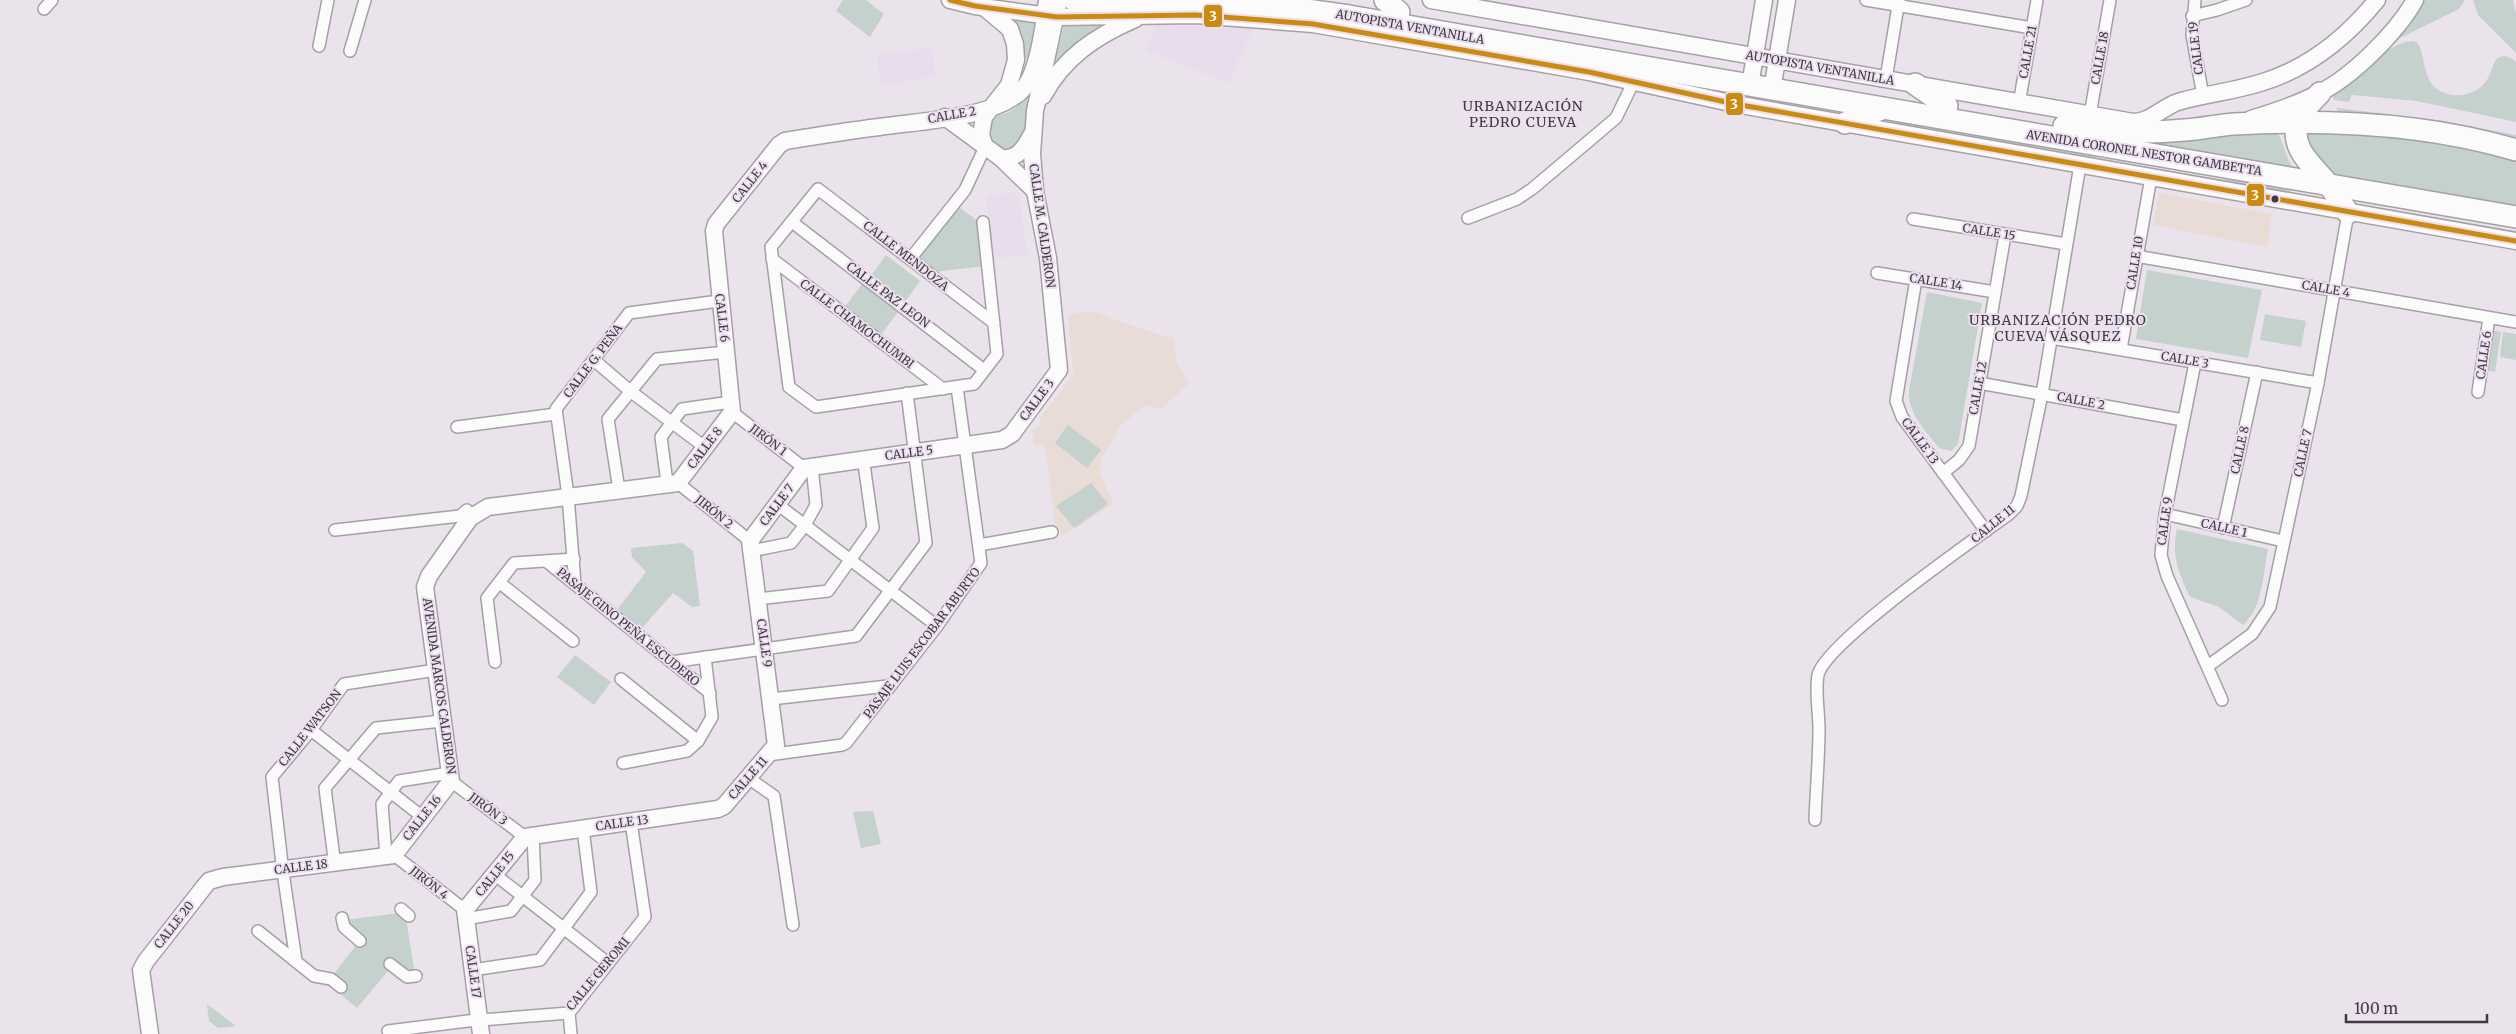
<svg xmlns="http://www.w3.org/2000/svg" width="2516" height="1034" font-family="Merriweather,serif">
  <rect width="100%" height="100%" fill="#eae3ec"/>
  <!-- built -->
  <g fill="#e9dced">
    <polygon points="1157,25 1254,27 1228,83 1146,50"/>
    <polygon points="932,47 936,77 881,85 877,55"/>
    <polygon points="1014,192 1020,198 1027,254 992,259 986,196"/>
  </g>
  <!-- education -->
  <g fill="#e9dcd7">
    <polygon points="2159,193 2272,214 2267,247 2153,225"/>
    <polygon points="1091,311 1174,340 1177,364 1189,383 1161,409 1145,405 1122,424 1102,457 1099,470 1113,504 1063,536 1055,523 1045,445 1034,445 1032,430 1039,427 1041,417 1073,374 1068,314"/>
  </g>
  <!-- green -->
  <g fill="#c5d1cd">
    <polygon points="843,0 866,0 884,14 870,37 836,11"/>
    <path d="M2419,0H2465L2459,9L2392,42L2380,54C2389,50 2402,41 2411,41C2431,40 2413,90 2453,95C2469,97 2484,89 2490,74C2492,70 2493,64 2496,60C2502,53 2511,57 2516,62V122L2417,101L2352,95L2349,102L2335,100L2331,95Z"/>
    <polygon points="2473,0 2513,0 2516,13 2516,53 2478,15"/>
    <polygon points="1012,18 1037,23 1028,58 1024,58 1020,32"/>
    <polygon points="1105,24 1084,38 1057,62 1055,61 1064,25"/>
    <path d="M1038,81L1023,141C1017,145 1010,153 1003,150C990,146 986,127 995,118C998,115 1005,114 1009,112C1023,104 1031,94 1038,81Z"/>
    <polygon points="2337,108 2438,120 2516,135 2516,143 2336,117"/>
    <polygon points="1904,120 2095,153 2093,160 1880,125"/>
    <polygon points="2305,129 2347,129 2516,155 2516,210 2339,180 2305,148"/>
    <polygon points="2277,130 2289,161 2297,173 2103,138"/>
    <polygon points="2170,171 2223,180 2236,177 2292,187 2290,195 2169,174"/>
    <polygon points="956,205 982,224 986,266 933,272 914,257"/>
    <polygon points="886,255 920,281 905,302 870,277"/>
    <polygon points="2147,270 2262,290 2248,358 2136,339"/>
    <polygon points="862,284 898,312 880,336 844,308"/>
    <path d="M1927,292L1982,303L1958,444L1951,451L1939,448C1926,431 1907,413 1909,390Z"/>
    <polygon points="2265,314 2306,321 2301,347 2260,340"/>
    <polygon points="2494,331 2501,332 2495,372 2488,371"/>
    <polygon points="2503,332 2516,334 2516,360 2500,357"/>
    <polygon points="1068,425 1101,450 1087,468 1055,443"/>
    <polygon points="1091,483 1108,504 1074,528 1056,506"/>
    <path d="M2177,529L2268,549C2263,573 2263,608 2243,625L2219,607L2190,597C2179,574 2171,555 2177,529Z"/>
    <polygon points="682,543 693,551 700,606 692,607 673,593 641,629 617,610 646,572 632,557 631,548"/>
    <polygon points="575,655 611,682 594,705 557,677"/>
    <polygon points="873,811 881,844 861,848 853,812"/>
    <polygon points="399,913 406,919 415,974 394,964 357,1008 327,983 360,940 345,920"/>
    <polygon points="207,1004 236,1026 218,1028 209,1021"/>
  </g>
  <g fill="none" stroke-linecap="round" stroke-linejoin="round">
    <!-- street casing -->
    <g stroke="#a59fa6" stroke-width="14">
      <g id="street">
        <polyline points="1866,0 2032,28"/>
        <polyline points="2195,0 2192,35 2203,96"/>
        <polyline points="44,9 52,0"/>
        <polyline points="2192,16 2217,10 2246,0"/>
        <polyline points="319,46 328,0"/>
        <polyline points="350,51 365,0"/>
        <polyline points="1886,79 1899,0"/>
        <polyline points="2019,104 2037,0"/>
        <polyline points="2090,115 2110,0"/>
        <polyline points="1468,218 1517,199 1532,189 1616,118 1633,83"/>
        <polyline points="1913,219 2066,244"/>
        <polyline points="792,222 984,370"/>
        <polyline points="983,222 997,354 974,384 816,407 789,387 771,247 818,189 994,323"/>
        <polyline points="2136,256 2516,322"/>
        <polyline points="911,258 965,190 985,147"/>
        <polyline points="772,259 943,389"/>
        <polyline points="1877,273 1995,292"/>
        <polyline points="1916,279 1896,401 1902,417 1986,531"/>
        <polyline points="2051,338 2318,383"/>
        <polyline points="2121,349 2151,177"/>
        <polyline points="594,360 630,391 702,445"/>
        <polyline points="2195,363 2165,514 2161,555 2167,576 2222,700"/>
        <polyline points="1979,383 2183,420"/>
        <polyline points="2478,392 2489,318"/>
        <polyline points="732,412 804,468"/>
        <polyline points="457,427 556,414"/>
        <polyline points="1943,473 1959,460 1969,446 2005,235"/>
        <polyline points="667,483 661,437 682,409 731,402"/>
        <polyline points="678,483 750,541"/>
        <polyline points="619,490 608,419 657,359 726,352"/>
        <polyline points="781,507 937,626"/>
        <polyline points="2165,514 2283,541"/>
        <polyline points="2223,528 2257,372"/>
        <polyline points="335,530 460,516 467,510 470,518"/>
        <polyline points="979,545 1052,532"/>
        <polyline points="751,551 791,543 805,525 816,505 812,466"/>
        <polyline points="546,561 710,693"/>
        <polyline points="500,583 573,641"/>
        <polyline points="575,584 568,496 556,409 629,313 719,301"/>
        <polyline points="758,599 828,591 873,528 864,464 859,459"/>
        <polyline points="495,662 487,598 514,563 574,559"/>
        <polyline points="671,662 856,636 926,543 907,393"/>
        <polyline points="2208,666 2252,634 2270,607 2318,383 2348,213"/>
        <polyline points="621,679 698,741"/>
        <polyline points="771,699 888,686"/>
        <polyline points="311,730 420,815"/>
        <polyline points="768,755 842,745 846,743 937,626 981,563 957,387"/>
        <polyline points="623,763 687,751 698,741 712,717 705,657"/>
        <polyline points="747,777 774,796 793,925"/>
        <polyline points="451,781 525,837"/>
        <path d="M1815,820C1816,790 1819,759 1819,729C1819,712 1815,691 1818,675C1826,642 1975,539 2009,514L2017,506L2021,496L2042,394L2080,165"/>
        <polyline points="394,855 465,910"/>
        <polyline points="386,856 382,804 399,781 450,773"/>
        <polyline points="334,858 325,788 376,728 442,721"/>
        <polyline points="282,864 272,777 311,730 344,684 436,670"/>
        <polyline points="283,872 296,961"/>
        <polyline points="498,877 608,963"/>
        <polyline points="401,909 409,916"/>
        <polyline points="342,918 344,927 360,941"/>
        <polyline points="466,919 511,911 535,880 533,836"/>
        <polyline points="258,931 314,976 331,979 341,987"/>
        <polyline points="390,964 407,977 416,976"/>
        <polyline points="479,969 540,960 591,892 583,829"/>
        <polyline points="569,1013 571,1034"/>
        <polyline points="388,1031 468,1021 569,1013 645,917 631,822"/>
      </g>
    </g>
    <!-- secondary casing -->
    <g stroke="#a59fa6" stroke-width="19">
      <g id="secondary">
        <polyline points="950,0 975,6 1057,17 1196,15 1313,24 1589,72 1735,104 2516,241"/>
        <path d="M1431,0L2133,122C2152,122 2164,105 2181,101C2207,94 2234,91 2260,83C2307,69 2346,38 2377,0"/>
        <polyline points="985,8 1010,29 1015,44 1016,60 1009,85 984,117 981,135 985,147"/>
        <polyline points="1750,86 1764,0"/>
        <polyline points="1772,90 1787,0"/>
        <path d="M1043,96C1064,57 1096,36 1135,19"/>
        <polyline points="945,117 1001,158 1035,191"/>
        <path d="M2251,119C2274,112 2298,104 2319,93C2352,77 2397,32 2415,0"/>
        <path d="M1001,158C1018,160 1025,147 1032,134"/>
        <path d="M150,1034L141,970L146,961L204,887L209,881L223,877L394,855L451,781L425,587L429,576L470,518L488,507L678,483L732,412L714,231L716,224L779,145L785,141C816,136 847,131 879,127C917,121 998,119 1024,88C1039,69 1044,24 1047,0"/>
        <polyline points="481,1034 465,910 525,837 718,809 724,806 776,745 750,541 804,468 1002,440 1012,434 1059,370 1048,258 1035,191 1032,154 1035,111 1059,0"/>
      </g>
    </g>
    <!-- highway casing -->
    <g stroke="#a59fa6" stroke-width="24">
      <g id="highway">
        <polyline points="1074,0 1114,6 1164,3 1286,7 1349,16 2516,217"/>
        <polyline points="1385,0 1399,12"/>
        <polyline points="1915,84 1947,106"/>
        <path d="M2320,93C2312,102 2300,112 2297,124C2291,151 2314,166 2328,184C2335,193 2342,203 2348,213"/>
        <polyline points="1845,123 1882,109"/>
        <path d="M2064,126C2104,132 2145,134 2185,130C2202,129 2218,125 2234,124C2327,119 2426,123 2516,150"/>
      </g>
    </g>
    <!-- street -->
    <use href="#street" stroke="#fcfbfc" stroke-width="11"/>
    <!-- secondary -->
    <use href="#secondary" stroke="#fcfbfc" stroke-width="16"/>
    <!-- highway -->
    <use href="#highway" stroke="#fcfbfc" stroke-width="21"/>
    <!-- bus-1 casing -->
    <g stroke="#ecdff0" stroke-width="9">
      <polyline id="bus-1" points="950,0 975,6 1057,17 1196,15 1313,24 1589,72 1735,104 2516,241"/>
    </g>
    <!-- bus-1 -->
    <use href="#bus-1" stroke="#c98b10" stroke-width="5"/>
  </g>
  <!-- markers -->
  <circle fill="#403a41" stroke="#ecdff0" stroke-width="2" cx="2275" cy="199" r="4.5"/>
  <g text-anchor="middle" stroke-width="4" stroke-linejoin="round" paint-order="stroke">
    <!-- street labels -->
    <g font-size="12" fill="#403a41" stroke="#ecdff0">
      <text transform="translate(1410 27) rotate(10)" y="4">AUTOPISTA VENTANILLA</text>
      <text transform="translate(2196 48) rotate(-97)" y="4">CALLE 19</text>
      <text transform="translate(2028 52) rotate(-80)" y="4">CALLE 21</text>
      <text transform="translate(2100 58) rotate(-80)" y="4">CALLE 18</text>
      <text transform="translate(1820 68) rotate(10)" y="4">AUTOPISTA VENTANILLA</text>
      <text transform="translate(952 115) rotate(-10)" y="4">CALLE 2</text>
      <text transform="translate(2144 153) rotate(9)" y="4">AVENIDA CORONEL NESTOR GAMBETTA</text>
      <text transform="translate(750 182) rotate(-52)" y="4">CALLE 4</text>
      <text transform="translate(1042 226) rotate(82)" y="4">CALLE M. CALDERON</text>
      <text transform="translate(1989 232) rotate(9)" y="4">CALLE 15</text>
      <text transform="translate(906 256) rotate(38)" y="4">CALLE MENDOZA</text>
      <text transform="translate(2135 263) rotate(-81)" y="4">CALLE 10</text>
      <text transform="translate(1936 282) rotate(9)" y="4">CALLE 14</text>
      <text transform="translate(2326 289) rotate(10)" y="4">CALLE 4</text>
      <text transform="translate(888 295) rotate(37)" y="4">CALLE PAZ LEON</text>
      <text transform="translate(722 318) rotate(83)" y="4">CALLE 6</text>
      <text transform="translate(857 324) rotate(37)" y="4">CALLE CHAMOCHUMBI</text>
      <text transform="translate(2484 355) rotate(-82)" y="4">CALLE 6</text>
      <text transform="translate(2185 360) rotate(10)" y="4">CALLE 3</text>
      <text transform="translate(593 361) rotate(-53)" y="4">CALLE G. PEÑA</text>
      <text transform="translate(1978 388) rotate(-80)" y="4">CALLE 12</text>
      <text transform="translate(1037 400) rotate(-53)" y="4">CALLE 3</text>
      <text transform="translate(2081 401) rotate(11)" y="4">CALLE 2</text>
      <text transform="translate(768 440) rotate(37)" y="4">JIRÓN 1</text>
      <text transform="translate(1920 441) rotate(54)" y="4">CALLE 13</text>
      <text transform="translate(705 448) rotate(-53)" y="4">CALLE 8</text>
      <text transform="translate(2240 450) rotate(-78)" y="4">CALLE 8</text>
      <text transform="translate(909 453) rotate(-7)" y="4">CALLE 5</text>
      <text transform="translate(2303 453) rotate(-78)" y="4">CALLE 7</text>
      <text transform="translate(777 505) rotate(-53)" y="4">CALLE 7</text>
      <text transform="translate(714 512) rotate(39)" y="4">JIRÓN 2</text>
      <text transform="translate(2165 521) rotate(-82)" y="4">CALLE 9</text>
      <text transform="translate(1993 524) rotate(-39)" y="4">CALLE 11</text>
      <text transform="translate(2224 528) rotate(13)" y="4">CALLE 1</text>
      <text transform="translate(628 627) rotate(39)" y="4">PASAJE GINO PEÑA ESCUDERO</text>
      <text transform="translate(764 643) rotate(82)" y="4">CALLE 9</text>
      <text transform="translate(922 643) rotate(-53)" y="4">PASAJE LUIS ESCOBAR ABURTO</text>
      <text transform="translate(439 686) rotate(82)" y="4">AVENIDA MARCOS CALDERON</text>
      <text transform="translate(310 728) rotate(-52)" y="4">CALLE WATSON</text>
      <text transform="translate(748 778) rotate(-49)" y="4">CALLE 11</text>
      <text transform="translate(488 809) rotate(37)" y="4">JIRÓN 3</text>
      <text transform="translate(422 818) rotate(-52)" y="4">CALLE 16</text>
      <text transform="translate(622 823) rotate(-8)" y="4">CALLE 13</text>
      <text transform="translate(301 867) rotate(-7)" y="4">CALLE 18</text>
      <text transform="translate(495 874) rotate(-51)" y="4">CALLE 15</text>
      <text transform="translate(429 883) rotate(38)" y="4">JIRÓN 4</text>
      <text transform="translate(174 925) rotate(-52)" y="4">CALLE 20</text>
      <text transform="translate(473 972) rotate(82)" y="4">CALLE 17</text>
      <text transform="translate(598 974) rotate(-50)" y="4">CALLE GEROMI</text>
    </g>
    <!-- neighbourhood labels -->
    <g font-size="14" letter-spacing="1" fill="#403a41" stroke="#ecdff0">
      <text x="1523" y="111">URBANIZACIÓN<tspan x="1523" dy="16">PEDRO CUEVA</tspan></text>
      <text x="2058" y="325">URBANIZACIÓN PEDRO<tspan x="2058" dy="16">CUEVA VÁSQUEZ</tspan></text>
    </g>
  </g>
  <g stroke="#ecdff0" stroke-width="2">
    <rect x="1203" y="4" width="20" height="24" rx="5" fill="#c98b10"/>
    <rect x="1725" y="92" width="19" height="24" rx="5" fill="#c98b10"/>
    <rect x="2246" y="183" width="19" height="24" rx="5" fill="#c98b10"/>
  </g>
  <g font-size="14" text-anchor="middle" font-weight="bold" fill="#fff">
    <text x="1213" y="21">3</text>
    <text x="1734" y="109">3</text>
    <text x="2255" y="200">3</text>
  </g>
  <!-- scale -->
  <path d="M2346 1014v8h141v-8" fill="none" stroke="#403a41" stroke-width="2.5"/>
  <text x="2354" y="1014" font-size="15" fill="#403a41" stroke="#ecdff0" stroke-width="4" paint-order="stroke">100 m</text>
</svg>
